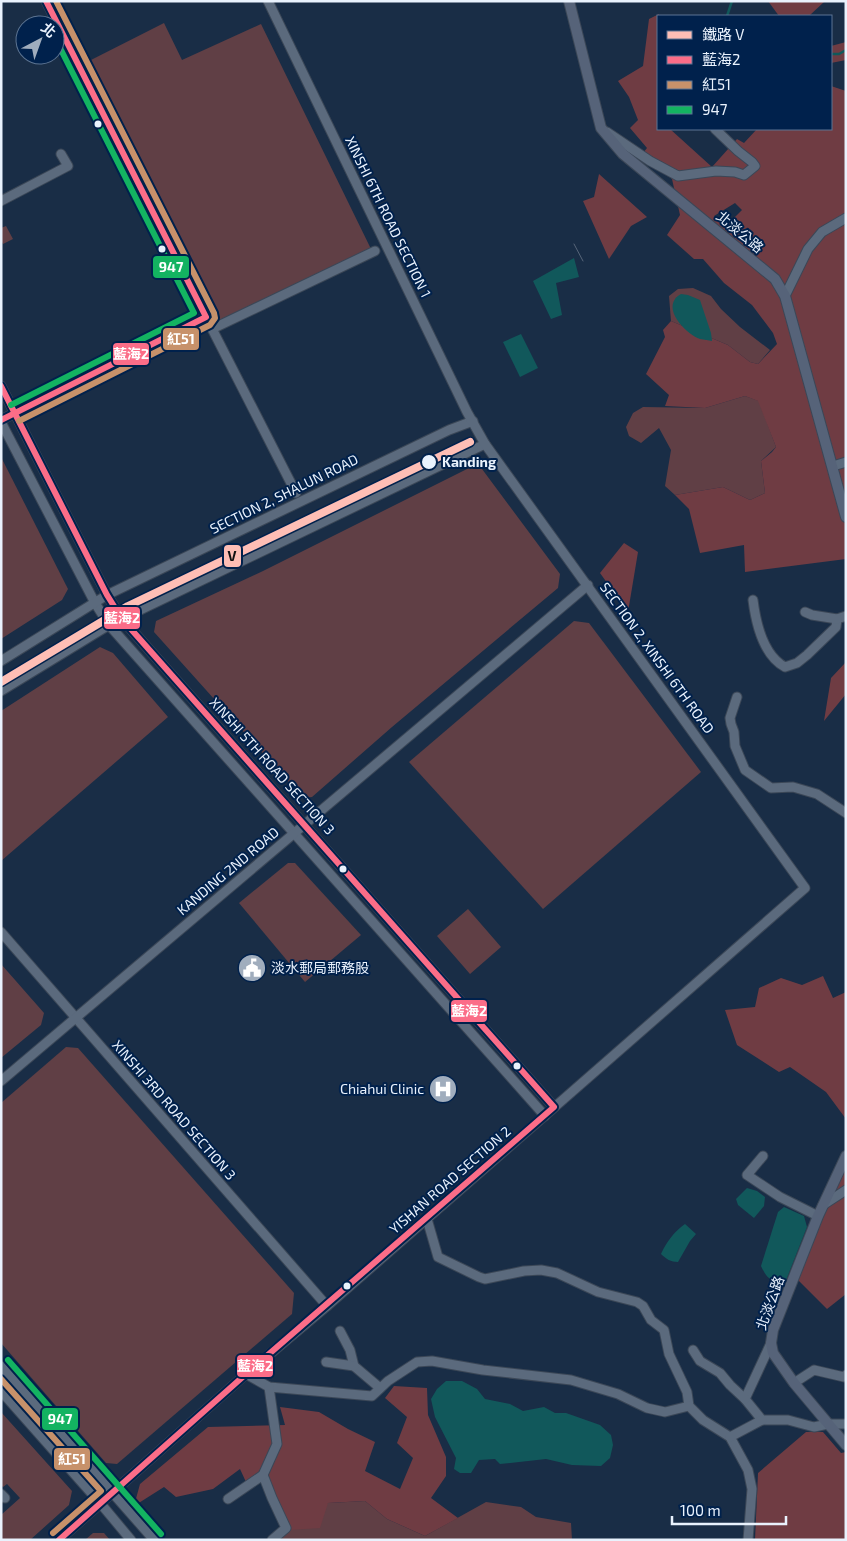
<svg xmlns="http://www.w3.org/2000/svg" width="847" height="1541" viewBox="0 0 847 1541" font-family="'Exo 2','Noto Sans TC',sans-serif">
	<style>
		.green { fill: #603f45 }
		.forest { fill: #6f3c43; fill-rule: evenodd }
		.water { fill: #11585b }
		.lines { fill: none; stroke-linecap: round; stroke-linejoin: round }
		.stream { stroke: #11585b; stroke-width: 2.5 }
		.minor-casing { stroke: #3b4757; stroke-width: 11 }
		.major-casing { stroke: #3b4757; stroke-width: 12 }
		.minor { stroke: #5b6a7d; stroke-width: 9 }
		.major { stroke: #566379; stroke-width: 10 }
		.tram { stroke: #576579; stroke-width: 1 }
		.bus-1-casing { stroke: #00214c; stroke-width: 10 }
		.bus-2-casing { stroke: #00214c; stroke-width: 10 }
		.bus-3-casing { stroke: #00214c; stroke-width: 10 }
		.bus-1 { stroke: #fb6d88; stroke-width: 6 }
		.bus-2 { stroke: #c7916a; stroke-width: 6 }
		.bus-3 { stroke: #13b361; stroke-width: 6 }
		.rail-1-casing { stroke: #00214c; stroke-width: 11 }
		.rail-1 { stroke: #febeb5; stroke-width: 8 }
		.bus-dot { fill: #e9f2fd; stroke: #00214c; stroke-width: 2 }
		.labels { text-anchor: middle; stroke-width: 4; stroke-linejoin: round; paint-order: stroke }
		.street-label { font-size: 14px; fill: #e9f2fd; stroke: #00214c }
		.stop-label { font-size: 14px; font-weight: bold; fill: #e9f2fd; stroke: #00214c; text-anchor: start }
		.poi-label { font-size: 14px; fill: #e9f2fd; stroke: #00214c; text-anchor: start }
		.line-badge { stroke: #00214c; stroke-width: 2 }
		.badge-label { font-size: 14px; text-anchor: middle; font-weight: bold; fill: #fff }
		.pale-badge-label { font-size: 14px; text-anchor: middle; font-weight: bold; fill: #111 }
	</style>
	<rect width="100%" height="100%" fill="#192d46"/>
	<g class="green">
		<path d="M164,23L182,60L261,24L371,249L217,324L87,62Z"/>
		<path d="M6,226L13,239L3,244L1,240V228Z"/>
		<path d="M693,288L711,296L721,309L740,327L770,350L758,364L750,362L728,345L671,321L669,296L678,289Z"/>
		<path d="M745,396L759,401L776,447L761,461L765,493L750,500L723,487L675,495L665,486L671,450L659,428L641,443L629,436L626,427L633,413L643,407L705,408Z"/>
		<path d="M1,457L68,589L62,600L1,639Z"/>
		<path d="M469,468L482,469L560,574L558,588L392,727L312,797L303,798L154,632L156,621L263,571Z"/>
		<path d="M574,621L589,623L701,772L543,909L409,762Z"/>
		<path d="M100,647L113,653L168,717L1,861V711Z"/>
		<path d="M288,863H295L361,935L305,982L239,903Z"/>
		<path d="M468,909L501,947L470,974L437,936Z"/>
		<path d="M1,964L44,1013L41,1025L1,1058Z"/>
		<path d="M66,1047L78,1048L294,1293L292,1314L117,1464L106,1463L1,1343V1103Z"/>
		<path d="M1,1412L72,1491L69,1505L30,1540H1V1515L20,1498L7,1484L3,1487L1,1485Z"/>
		<path d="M365,1501L387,1519L425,1536L486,1502L521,1507L536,1517L571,1523L572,1540H275L328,1503Z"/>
		<path d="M93,1533H104L110,1540H85Z"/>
	</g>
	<g class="forest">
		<path d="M768,1H825L809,16H779Z"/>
		<path d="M659,14L658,129H670L712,167L737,139L744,143L757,129H831V86L846,91V559L745,572L744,545L700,553L689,509L675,495L723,487L750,500L765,493L761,461L772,452L776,447L758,401L745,396L705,408L665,406L669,395L646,374L665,337L663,330L671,321L728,345L750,362L758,364L777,344L773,333L752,305L724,283L703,259H694L667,235L680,215L672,179L643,153L647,148L630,128L638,120L629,97L618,81L643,66L649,19ZM735,203L742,210L725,227L714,216Z"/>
		<path d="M846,42V60L831,63V46Z"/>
		<path d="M599,174L647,217L631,226L609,259L583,201L594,197Z"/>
		<path d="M624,543L638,552L628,612L600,573Z"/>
		<path d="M846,662V694L824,721L831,678Z"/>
		<path d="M823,976L833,998L846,992V1119L826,1092L790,1067L779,1072L737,1045L725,1010L755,1007L759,988L781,978L802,985Z"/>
		<path d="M846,1149V1294L827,1309L792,1274L818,1210Z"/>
		<path d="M394,1386L427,1388L428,1415L446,1457V1476L431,1498L458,1518L425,1536L387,1519L365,1501L328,1503L320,1528L289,1530L266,1479L246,1482L240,1469L213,1489L176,1497L164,1487L134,1506L140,1484L208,1427L285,1425L280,1407L319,1412L348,1429L375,1442L365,1471L400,1489L413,1458L397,1443L407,1417L385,1398Z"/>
		<path d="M806,1432H823L841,1453L846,1452V1540H755L758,1473Z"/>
	</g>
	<g class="water">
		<path d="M574,258L579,277L556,283L562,315L551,319L533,281Z"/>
		<path d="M681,294L688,295L700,300L711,333L712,341C709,340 704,340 700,339C688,335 665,313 675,299C676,297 679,295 681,294Z"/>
		<path d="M521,334L538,368L520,377L503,342Z"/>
		<path d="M747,1188L757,1191L765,1197L764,1206L754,1218L738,1205L736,1199Z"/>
		<path d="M784,1207L804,1216L807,1227L785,1283C771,1282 767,1279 761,1266L778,1212Z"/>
		<path d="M685,1224L696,1234L690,1241L678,1262C671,1262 666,1259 661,1254C667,1241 674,1232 685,1224Z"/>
		<path d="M446,1381H462L477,1389L485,1399L510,1404L523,1411L544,1407L555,1413H566L600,1425L611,1435L613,1445L610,1458L601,1466L572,1465L546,1459L500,1464L495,1459L479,1460L471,1473H460L454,1469L456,1458L435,1417L431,1399L437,1389Z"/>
	</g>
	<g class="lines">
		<g class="stream">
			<path d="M727,16L732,1"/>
			<path d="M831,54H839L846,50"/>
		</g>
		<defs>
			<g id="minor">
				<path d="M607,132L650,161L678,176L716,171L735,172L744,175L755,166L752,162L738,151L715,129"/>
				<path d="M1,201L68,166L61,154"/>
				<path d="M785,296L808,249L822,232L846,218"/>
				<path d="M206,317L296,493"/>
				<path d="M212,329L375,251"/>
				<path d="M1,386L107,595L122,619L554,1107"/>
				<path d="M1,420L206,317L46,1"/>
				<path d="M1,422L95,603L109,625L545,1116"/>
				<path d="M833,466L846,462"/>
				<path d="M753,600C756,624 763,655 785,667L797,663L807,655L836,627L837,619L846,616"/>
				<path d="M805,612L812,615L837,619"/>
				<path d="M1,661L107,595L449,430L473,421"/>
				<path d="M1,691L109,625L485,444"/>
				<path d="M737,697L730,718L731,724L734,732L735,746L745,770L771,788L793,787L817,794L846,813"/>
				<path d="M1,932L327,1306"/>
				<path d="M1,1081L588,585"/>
				<path d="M763,1156L747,1175L780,1197L818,1216"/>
				<path d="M823,1205L846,1190"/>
				<path d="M427,1219L438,1257L479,1277L485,1279L524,1271L541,1270L557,1273L598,1292L637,1302L643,1306L651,1320L664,1330L669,1354L687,1392L689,1406L703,1420L730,1437L748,1470L752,1489L748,1540"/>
				<path d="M340,1331L350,1350L354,1366L380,1388"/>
				<path d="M771,1343L745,1399L762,1420H788L814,1427L828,1424H846"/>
				<path d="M693,1350L700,1361L720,1373L730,1385L745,1399"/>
				<path d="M326,1362L354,1366"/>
				<path d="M1,1366L154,1540"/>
				<path d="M246,1374L269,1387L372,1396L388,1381L417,1362L432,1361L483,1370L571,1380L618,1394L647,1408L665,1412L689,1406"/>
				<path d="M794,1383L814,1370L844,1377L846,1375"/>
				<path d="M1,1391L101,1504L131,1540"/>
				<path d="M730,1437L762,1420"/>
				<path d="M263,1475L272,1498L286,1528L272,1540"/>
				<path d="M1,1494L5,1498"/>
				<path d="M228,1499L263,1475L277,1444L269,1387"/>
				<path d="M59,1540L246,1374L327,1306L805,888L485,444L467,412L268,1"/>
			</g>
			<g id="major">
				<path d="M569,1L601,128L623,154L775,279L785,296L846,517"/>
				<path d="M846,1156L818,1216L773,1330L771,1343L773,1353L794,1383L846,1445"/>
			</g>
		</defs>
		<use href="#minor" class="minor-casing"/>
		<use href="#major" class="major-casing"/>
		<use href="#minor" class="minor"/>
		<use href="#major" class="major"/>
		<path class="tram" d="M574,244L583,261"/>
		<defs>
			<g id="bus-1">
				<path d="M1,386L107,595L122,619L554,1107L246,1374L59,1540"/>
				<path d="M1,420L206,317L46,1"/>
			</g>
			<g id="bus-2">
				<path d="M19,421L210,325L215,318L214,313L56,1"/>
				<path d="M1,1379L101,1491L53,1533"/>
			</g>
			<g id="bus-3">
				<path d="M11,405L194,313L55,38"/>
				<path d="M8,1360L161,1534"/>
			</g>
		</defs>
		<use href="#bus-1" class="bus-1-casing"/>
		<use href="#bus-2" class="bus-2-casing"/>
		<use href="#bus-3" class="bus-3-casing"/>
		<use href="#bus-1" class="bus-1"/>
		<use href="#bus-2" class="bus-2"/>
		<use href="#bus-3" class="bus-3"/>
		<defs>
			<path id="rail-1" d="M1,682L128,606L470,442"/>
		</defs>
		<use href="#rail-1" class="rail-1-casing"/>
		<use href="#rail-1" class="rail-1"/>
	</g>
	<defs>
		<symbol id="civic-disc" viewBox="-11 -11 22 22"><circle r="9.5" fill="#a0adbd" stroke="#00214c"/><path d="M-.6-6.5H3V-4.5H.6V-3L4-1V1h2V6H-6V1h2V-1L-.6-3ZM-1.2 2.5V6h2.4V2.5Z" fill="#fff"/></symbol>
		<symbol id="hospital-disc" viewBox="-11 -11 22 22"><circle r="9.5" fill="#a0adbd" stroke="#00214c"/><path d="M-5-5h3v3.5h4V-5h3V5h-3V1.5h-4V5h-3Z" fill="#fff"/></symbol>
	</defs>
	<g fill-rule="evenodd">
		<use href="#civic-disc" x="236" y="952" width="32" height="32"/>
		<use href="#hospital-disc" x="427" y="1073" width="32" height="32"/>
	</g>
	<g class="bus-dot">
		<circle cx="98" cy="124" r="4.5"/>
		<circle cx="162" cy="249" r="4.5"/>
		<circle cx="429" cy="462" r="8"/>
		<circle cx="343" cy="869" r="4.5"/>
		<circle cx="517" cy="1066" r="4.5"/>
		<circle cx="347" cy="1286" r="4.5"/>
	</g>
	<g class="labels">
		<g class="street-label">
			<text transform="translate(388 217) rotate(64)" y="5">XINSHI 6TH ROAD SECTION 1</text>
			<text transform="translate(740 232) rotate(40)" y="5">北淡公路</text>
			<text transform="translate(284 494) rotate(-26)" y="5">SECTION 2, SHALUN ROAD</text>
			<text transform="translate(657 658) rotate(54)" y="5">SECTION 2, XINSHI 6TH ROAD</text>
			<text transform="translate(272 766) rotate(48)" y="5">XINSHI 5TH ROAD SECTION 3</text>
			<text transform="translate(228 871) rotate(-40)" y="5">KANDING 2ND ROAD</text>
			<text transform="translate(174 1110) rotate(49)" y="5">XINSHI 3RD ROAD SECTION 3</text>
			<text transform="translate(450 1180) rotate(-41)" y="5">YISHAN ROAD SECTION 2</text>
			<text transform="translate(770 1303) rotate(-70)" y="5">北淡公路</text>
		</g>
		<g class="stop-label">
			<text x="442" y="467">Kanding</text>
		</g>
		<g class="poi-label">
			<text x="271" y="973">淡水郵局郵務股</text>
			<text x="424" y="1094" text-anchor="end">Chiahui Clinic</text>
		</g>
	</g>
	<g class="line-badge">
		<rect x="152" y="255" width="38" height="24" rx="5" fill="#13b361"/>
		<rect x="162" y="327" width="38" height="24" rx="5" fill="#c7916a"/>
		<rect x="112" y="342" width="38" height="24" rx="5" fill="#fb6d88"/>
		<rect x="223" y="544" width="19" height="24" rx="5" fill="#febeb5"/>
		<rect x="103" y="606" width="38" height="24" rx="5" fill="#fb6d88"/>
		<rect x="450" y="999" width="38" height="24" rx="5" fill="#fb6d88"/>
		<rect x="236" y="1354" width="38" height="24" rx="5" fill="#fb6d88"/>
		<rect x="41" y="1407" width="38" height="24" rx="5" fill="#13b361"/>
		<rect x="53" y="1447" width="38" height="24" rx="5" fill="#c7916a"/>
	</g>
	<g class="badge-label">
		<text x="171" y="272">947</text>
		<text x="181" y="344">紅51</text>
		<text x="131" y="359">藍海2</text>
		<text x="122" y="623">藍海2</text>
		<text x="469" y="1016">藍海2</text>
		<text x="255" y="1371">藍海2</text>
		<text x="60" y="1424">947</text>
		<text x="72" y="1464">紅51</text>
	</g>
	<g class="pale-badge-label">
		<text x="232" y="561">V</text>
	</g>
	<rect width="847" height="1541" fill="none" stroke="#e9f2fd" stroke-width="5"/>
	<rect x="657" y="15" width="175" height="115" fill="#00214c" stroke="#5d7593"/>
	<rect x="667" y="31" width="25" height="8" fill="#febeb5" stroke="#5d7593"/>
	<text x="702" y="40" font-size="15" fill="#e9f2fd">鐵路 V</text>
	<rect x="667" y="56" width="25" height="8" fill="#fb6d88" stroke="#5d7593"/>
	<text x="702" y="65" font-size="15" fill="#e9f2fd">藍海2</text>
	<rect x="667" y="81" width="25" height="8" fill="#c7916a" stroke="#5d7593"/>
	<text x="702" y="90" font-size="15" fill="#e9f2fd">紅51</text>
	<rect x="667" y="106" width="25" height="8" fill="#13b361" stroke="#5d7593"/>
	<text x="702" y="115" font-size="15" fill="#e9f2fd">947</text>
	<g transform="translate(40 40) rotate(41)"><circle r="24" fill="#00214c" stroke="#5d7593"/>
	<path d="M0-4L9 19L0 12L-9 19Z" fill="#a0adbd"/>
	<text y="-8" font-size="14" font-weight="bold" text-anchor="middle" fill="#e9f2fd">北</text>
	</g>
	<path d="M672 1516v8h114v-8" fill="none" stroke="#e9f2fd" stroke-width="2.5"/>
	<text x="680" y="1516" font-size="15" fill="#e9f2fd" stroke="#00214c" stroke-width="4" paint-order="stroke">100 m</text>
</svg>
